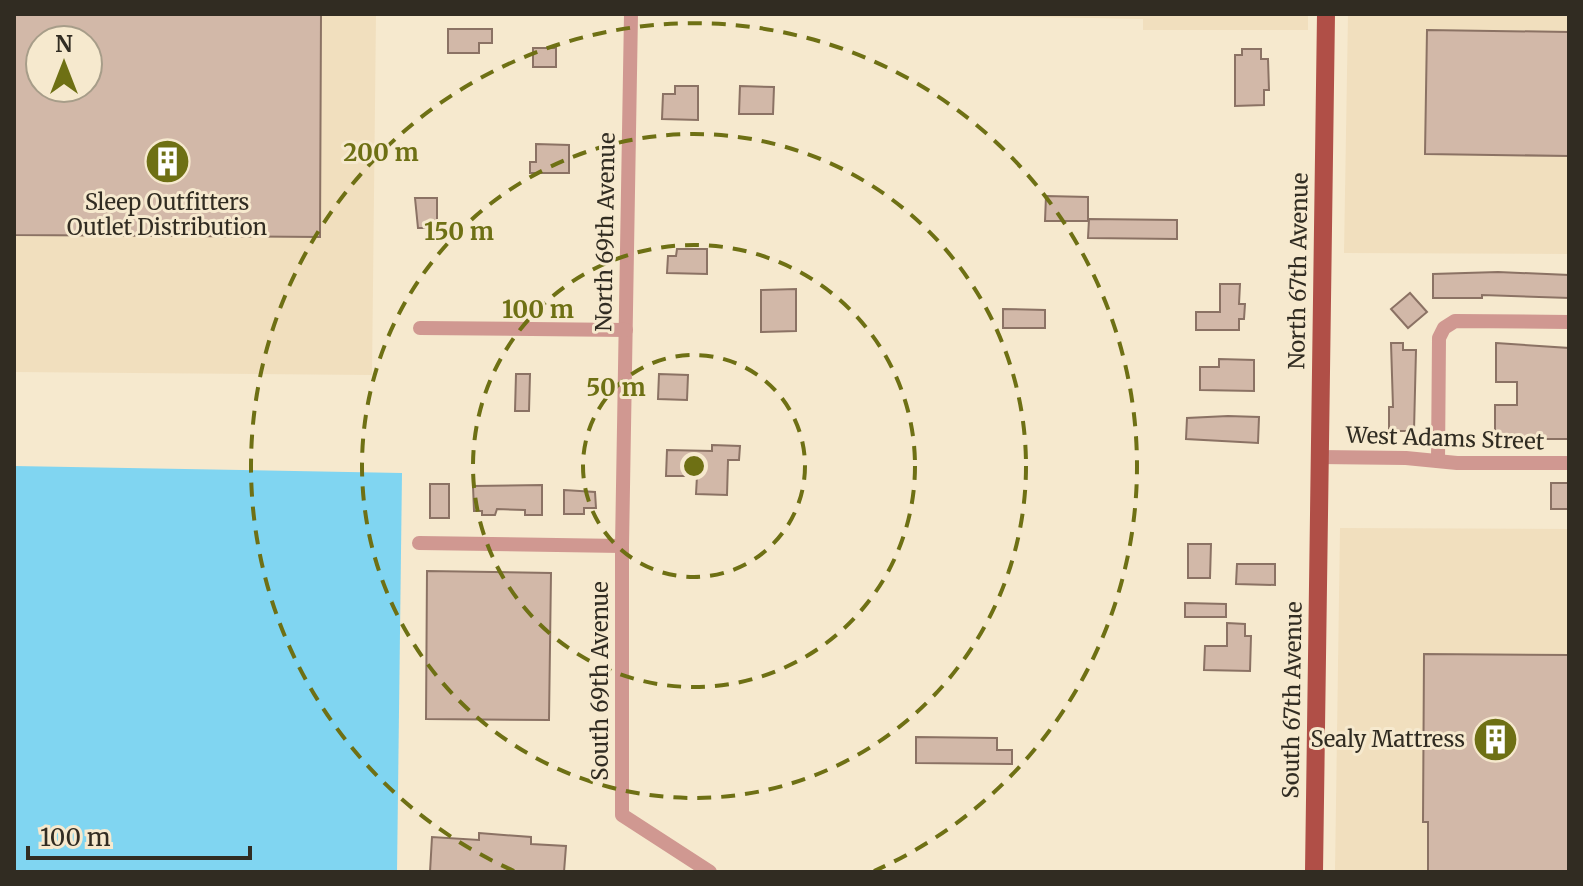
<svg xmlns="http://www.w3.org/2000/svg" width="1583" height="886" viewBox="0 0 1583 886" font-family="Merriweather,serif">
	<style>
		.built { fill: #f1dfbe; fill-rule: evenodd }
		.water { fill: #80d5f1 }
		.building { fill: #d2b8a8; stroke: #8b7264; stroke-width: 2; fill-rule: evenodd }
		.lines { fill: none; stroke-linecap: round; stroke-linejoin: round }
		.minor { stroke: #d09891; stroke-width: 14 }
		.major { stroke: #b04f47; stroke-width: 18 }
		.ring { fill: none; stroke: #6e7014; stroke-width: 4; stroke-dasharray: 14 10 }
		.labels { text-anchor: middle; stroke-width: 6; stroke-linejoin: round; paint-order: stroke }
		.poi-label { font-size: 22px; fill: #312c22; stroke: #f6e9ce }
		.street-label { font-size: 22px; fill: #312c22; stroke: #f6e9ce }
		.centre { fill: #6e7014; stroke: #f6e9ce; stroke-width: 4 }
		.ring-label { font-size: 24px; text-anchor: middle; font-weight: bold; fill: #6e7014; stroke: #f6e9ce; stroke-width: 6; stroke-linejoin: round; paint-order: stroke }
	</style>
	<rect width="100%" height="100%" fill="#f6e9ce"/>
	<g class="built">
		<path d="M14,14H376L372,375L14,372ZM40,40H88V88H40Z"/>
		<path d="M898,14H1308V30H1143V19Z"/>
		<path d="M1348,14H1569V254L1344,253Z"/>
		<path d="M1340,528L1569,529V872H1335Z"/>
	</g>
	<path class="water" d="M14,466L402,473L397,872H14Z"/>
	<g class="building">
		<path d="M14,14H321L320,237L14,235ZM40,40H88V88H40Z"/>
		<path d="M448,29H492V43H479V53H448Z"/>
		<path d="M1427,30L1569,32V156L1425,154Z"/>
		<rect x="533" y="48" width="23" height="19"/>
		<path d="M1242,49H1261V59H1268L1269,90H1264V105L1235,106V55H1242Z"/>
		<path d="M675,86H698V120L662,119L663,94H675Z"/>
		<path d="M740,86L774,87L773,114H739Z"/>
		<path d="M536,144L569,145V173H530V162H536Z"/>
		<path d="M1046,196L1088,197V221H1045Z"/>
		<path d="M415,198H437V228H418Z"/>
		<path d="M1089,219L1177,220V239L1088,238Z"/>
		<path d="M677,249H707V274L667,273L668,256H676Z"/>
		<path d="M1498,272L1569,275V298L1482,295V298H1433V274Z"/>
		<path d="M1220,284H1240L1239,304H1245L1244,319H1239V330H1196V312H1220Z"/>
		<path d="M796,289V331L761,332V290Z"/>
		<path d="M1410,293L1427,312L1408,328L1391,309Z"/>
		<path d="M1003,309L1045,310V328H1003Z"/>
		<path d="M1391,343H1403V350H1416L1414,431H1389V407H1393Z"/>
		<path d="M1496,343L1569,348V439H1495V405H1517V382H1496Z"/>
		<path d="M1219,359L1254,360V391L1200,390V367H1219Z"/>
		<path d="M516,374H530L529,411H515Z"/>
		<path d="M659,374L688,375L687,400L658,399Z"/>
		<path d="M1228,416L1259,417L1258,443L1186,439L1187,418Z"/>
		<path d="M712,445L740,446L739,460H728L727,495L696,494L697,476H666L667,450L712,451Z"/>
		<rect x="1551" y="483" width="18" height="26"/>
		<rect x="430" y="484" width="19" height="34"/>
		<path d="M542,485V515H525V510L497,509L495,515H482V511H474L473,486Z"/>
		<path d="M564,490L595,492L596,508H584V514H564Z"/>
		<path d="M1188,544H1211L1210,578H1188Z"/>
		<path d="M1237,564H1275V585L1236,584Z"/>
		<path d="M427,571L551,573L549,720L426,719Z"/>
		<path d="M1185,603L1226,604V617H1185Z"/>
		<path d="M1227,623L1245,624V636H1251L1250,671L1204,670L1205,646H1227Z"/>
		<path d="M1424,654L1569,655V872H1428V822H1423Z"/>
		<path d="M916,737L997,738V750H1012V764L916,763Z"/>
		<path d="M479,833L531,837V844L566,846L564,872H430L432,837L479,840Z"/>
	</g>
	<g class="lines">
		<g class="minor">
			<path d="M631,14L622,546V815L710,872"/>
			<path d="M420,328L626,330"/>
			<path d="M1319,457L1406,458L1457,463H1569"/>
			<path d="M1438,461L1439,338L1444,328L1455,321L1569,322"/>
			<path d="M419,543L622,546"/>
		</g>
		<path class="major" d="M1314,872L1326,14"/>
	</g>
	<g class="ring">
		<circle cx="694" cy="466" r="111"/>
		<circle cx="694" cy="466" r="221"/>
		<circle cx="694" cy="466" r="332"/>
		<path d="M514 871A443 443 0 1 1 874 871"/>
	</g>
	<defs>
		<symbol id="building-disc" viewBox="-11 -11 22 22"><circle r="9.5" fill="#6e7014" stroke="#f6e9ce"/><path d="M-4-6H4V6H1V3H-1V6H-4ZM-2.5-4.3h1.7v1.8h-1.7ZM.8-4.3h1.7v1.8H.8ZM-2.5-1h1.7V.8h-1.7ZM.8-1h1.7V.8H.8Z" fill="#fff"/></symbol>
	</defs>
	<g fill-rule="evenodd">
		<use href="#building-disc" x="142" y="136" width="51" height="51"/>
		<use href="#building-disc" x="1470" y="714" width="51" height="51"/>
	</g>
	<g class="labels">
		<g class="poi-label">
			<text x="167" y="210">Sleep Outfitters<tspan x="167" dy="25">Outlet Distribution</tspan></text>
			<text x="1465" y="747" text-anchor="end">Sealy Mattress</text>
		</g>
		<g class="street-label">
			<text transform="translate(605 232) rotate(-89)" y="8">North 69th Avenue</text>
			<text transform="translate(1298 271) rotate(-89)" y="8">North 67th Avenue</text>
			<text transform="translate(1445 438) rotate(2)" y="8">West Adams Street</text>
			<text transform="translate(600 681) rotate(-90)" y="8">South 69th Avenue</text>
			<text transform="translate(1292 700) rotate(-89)" y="8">South 67th Avenue</text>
		</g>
	</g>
	<circle cx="694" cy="466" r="12" class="centre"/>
	<g class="ring-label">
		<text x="381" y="161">200 m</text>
		<text x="459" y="240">150 m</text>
		<text x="538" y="318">100 m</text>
		<text x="616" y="396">50 m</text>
	</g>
	<rect width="1583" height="886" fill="none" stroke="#312c22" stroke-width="32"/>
	<g transform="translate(64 64)"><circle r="38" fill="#f6e9ce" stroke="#a79d89" stroke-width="2"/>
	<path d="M0-6L14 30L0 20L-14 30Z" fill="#6e7014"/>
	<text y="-12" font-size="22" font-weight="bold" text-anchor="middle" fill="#312c22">N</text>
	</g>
	<path d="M28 846v12h222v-12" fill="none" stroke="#312c22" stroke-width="4"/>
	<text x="40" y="846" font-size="24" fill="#312c22" stroke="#f6e9ce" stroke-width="6" paint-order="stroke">100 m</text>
</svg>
